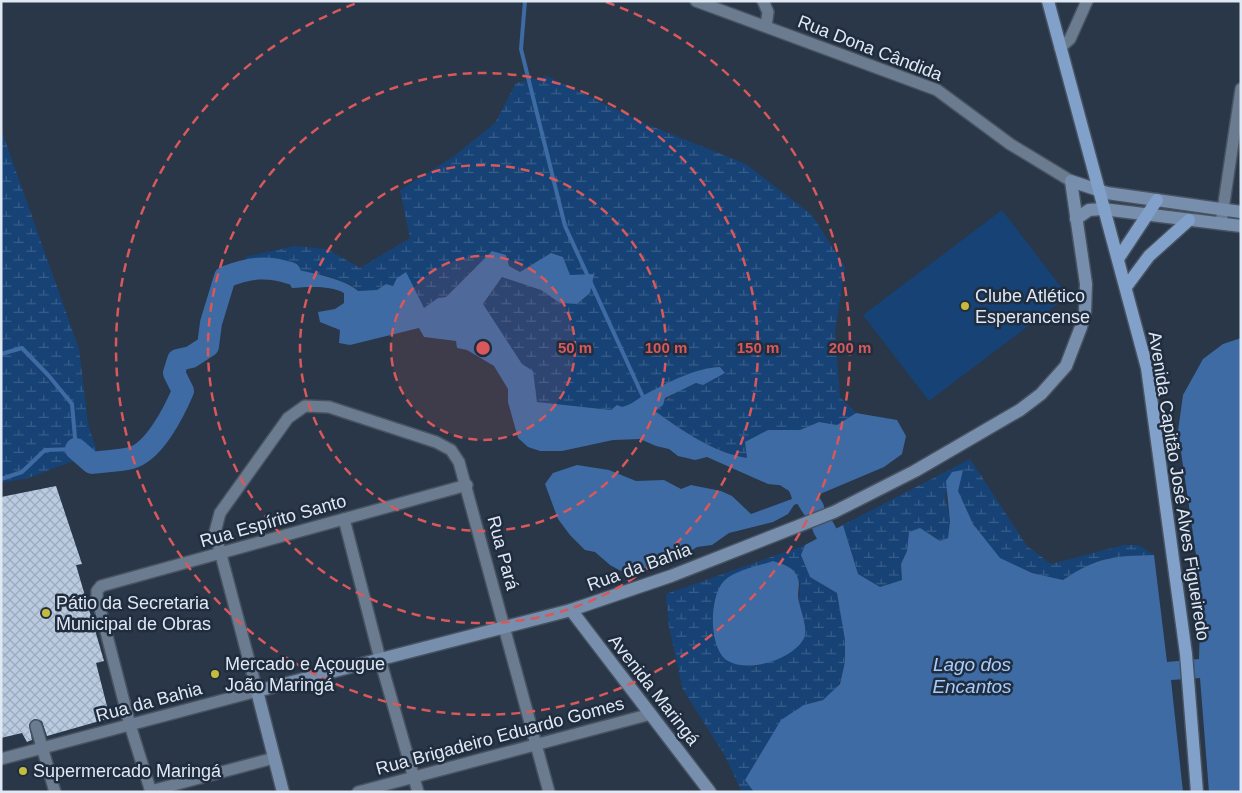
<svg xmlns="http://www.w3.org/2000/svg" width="1242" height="793" viewBox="0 0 1242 793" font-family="Arial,sans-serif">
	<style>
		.wetland { fill: url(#wetland-marsh); fill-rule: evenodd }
		.pitch { fill: #174275 }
		.water { fill: #3e6ba4 }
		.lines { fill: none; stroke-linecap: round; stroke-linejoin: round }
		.stream { stroke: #3e6ba4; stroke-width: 4 }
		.river { stroke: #3e6ba4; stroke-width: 22 }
		.building { fill: url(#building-cross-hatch) }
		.street-casing { stroke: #485361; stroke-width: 14 }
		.secondary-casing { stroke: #485361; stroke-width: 15 }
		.primary-casing { stroke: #485361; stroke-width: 15 }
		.street { stroke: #6c7c90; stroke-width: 11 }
		.secondary { stroke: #778fad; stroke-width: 12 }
		.primary { stroke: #82a1ca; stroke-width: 12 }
		.ring { fill: none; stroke: #d8585b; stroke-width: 2.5; stroke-dasharray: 9 6 }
		.poi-dot { fill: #c5bc3d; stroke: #202d3e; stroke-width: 2 }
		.labels { text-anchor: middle; stroke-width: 5; stroke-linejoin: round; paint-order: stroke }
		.street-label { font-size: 18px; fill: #e0e8f4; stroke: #202d3e }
		.poi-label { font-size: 18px; fill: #e0e8f4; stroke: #202d3e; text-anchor: start }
		.water-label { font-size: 19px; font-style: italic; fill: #a7cdfe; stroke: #202d3e }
		.centre { fill: #d8585b; stroke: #202d3e; stroke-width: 2.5 }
		.ring-label { font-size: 15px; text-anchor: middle; font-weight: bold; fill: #d8585b; stroke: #202d3e; stroke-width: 5; stroke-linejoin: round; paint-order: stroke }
	</style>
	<defs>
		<pattern id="wetland-marsh" width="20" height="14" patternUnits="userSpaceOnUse" patternTransform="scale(1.25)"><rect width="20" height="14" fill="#174275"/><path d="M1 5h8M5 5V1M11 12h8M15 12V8" fill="none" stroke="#385d89"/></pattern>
		<pattern id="building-cross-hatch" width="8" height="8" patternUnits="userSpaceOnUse" patternTransform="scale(1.25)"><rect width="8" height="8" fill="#bacbe1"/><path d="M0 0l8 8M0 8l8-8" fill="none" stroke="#9caabb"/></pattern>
	</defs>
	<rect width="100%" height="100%" fill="#293749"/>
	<g class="wetland">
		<path d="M547,76L646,124L746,164L812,215L845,267L835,332L840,397L856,413L837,425L819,422L801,430H768L747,458C712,452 683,431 655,411C674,387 698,385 724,373L720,367L695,372L649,393L634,404L611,410L537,402L532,371L522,364L483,305L502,277L541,290L560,303L577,304L590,293L570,275L563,257L551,253L520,272L509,266L474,268L446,297L438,298L424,308L409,280L397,278L393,286L386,284L377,290L358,291L352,285L328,276L257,264L244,257L295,246L327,249L360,268L410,238L400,190L453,157L495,123L516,83Z"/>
		<path d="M1,129L79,349L88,424L97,452L28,478L1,483Z"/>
		<path d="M970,459L1027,546L1051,564L1124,545H1139L1154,555C1114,556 1097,557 1063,580L1032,573L1000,559L973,524L957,491L963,470L945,495L950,522L948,538L940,541L934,536L909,532L907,551L901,564L902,580L880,587L858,574L843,525Z"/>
		<path d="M805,545L801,555L810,577L837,592C842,625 859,678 824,699C818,703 811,702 805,705C792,712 754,765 746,780L754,792H742L724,754L683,690L669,627L666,594ZM773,561L800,582L799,605L806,633L784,656L755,667L713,607C722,571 742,572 773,561Z"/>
	</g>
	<path class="pitch" d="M1002,210L1068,296L929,401L863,315Z"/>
	<g class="water">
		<path d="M492,251L506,255L509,266L520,272L551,253L563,257L570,275L594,274L590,293L577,304L560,303L541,290L502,277L483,304L522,364L533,371L537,402L611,410L617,405L622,407C633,404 637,399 646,394C669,382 695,368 720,367L725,373L703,385L696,383L665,398L663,405L655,411C683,431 712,452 747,458L745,442L768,430H800L819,422L837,425L856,413L897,420L906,436L902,454L884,467L794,505L788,514L773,522L729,533L712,545L697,547L683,556L636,572L621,571L610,565L595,552L585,550L570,535L558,519L545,484L553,473L577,465L609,470L636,481L664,480L681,489L691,485L721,491L732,496L751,514L792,499L788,486L768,484L707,457L695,460L678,456L669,449L656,446L640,439L613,440L562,451H540L528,447L518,438L508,402V389L494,366L467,350L457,348L456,341L424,337L419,328L350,345L339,343L340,330L320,322L318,312L335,309L344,303V293C329,285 309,287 292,288L286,278L263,275L257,264C283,267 341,275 358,291L377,290L386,284L393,286L397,278L406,272L424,308L438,298L446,297Z"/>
		<path d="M1241,338V792H1209L1200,678L1171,680L1183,792H754L745,780L781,720L804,705L823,700L840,684L845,662V640L837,593L810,577L801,555L805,545L843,525L858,574L880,587L902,580L901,564L907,551L909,532L920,528L940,541L948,538L950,522L946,481L952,472L963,470L958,491L973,524L1000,558L1032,573L1063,580C1097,557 1114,556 1154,555L1167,662L1199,659L1201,589L1178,431L1183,395L1203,359L1223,344Z"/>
		<path d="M773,561C782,564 791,566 796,574C801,582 798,588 798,596C799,609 810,629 803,640C791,660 748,673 728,661C708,649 709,596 724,581C735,570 759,566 773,561Z"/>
	</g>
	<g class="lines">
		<g class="stream">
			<path d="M525,1L521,49L565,226L644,399"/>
			<path d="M1,354L22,348L49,376L72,404L76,449L45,450L22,472L1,479"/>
		</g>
		<g class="river">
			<path d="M76,449L92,463C105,461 119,461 131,458C154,452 174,412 183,391L174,373L178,360L191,357L208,346L211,323L225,277C249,268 266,265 290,273"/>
			<path d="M789,478L797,483L813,508"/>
			<path d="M823,527L841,559"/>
		</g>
	</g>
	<path class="building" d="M56,486L82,564L76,565L104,661L96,663L110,718L47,736L42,721L34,719L29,725L32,740L27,742L22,733L1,738V497Z"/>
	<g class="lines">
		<defs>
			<g id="street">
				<path d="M696,1L937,90L1010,144L1071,181"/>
				<path d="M763,1L768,12L766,26"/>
				<path d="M1060,48L1070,39L1087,1"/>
				<path d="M1221,223L1241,89"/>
				<path d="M344,519L380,659L418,792"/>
				<path d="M36,726L55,792"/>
				<path d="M1,759L257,691L215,532L220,513L288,418L305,406L329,407L436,442L451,450L459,462L549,792"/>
				<path d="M151,791L274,758"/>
				<path d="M151,792L130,725L97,597V591L101,586L467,485"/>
				<path d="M358,792L651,714"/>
			</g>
			<g id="secondary">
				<path d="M1076,219L1089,210L1103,209L1241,226"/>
				<path d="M571,610L710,792"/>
				<path d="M283,792L257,691L571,610L671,576L834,512L915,471L1020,410L1041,394L1066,366L1081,327L1085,311L1086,284L1071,181L1107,193L1241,212"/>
			</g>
			<g id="primary">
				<path d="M1048,1L1147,368L1186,654L1197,792"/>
				<path d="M1118,259L1157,200"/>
				<path d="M1126,287L1149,256L1189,220"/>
			</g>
		</defs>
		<use href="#street" class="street-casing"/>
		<use href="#secondary" class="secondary-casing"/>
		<use href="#primary" class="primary-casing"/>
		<use href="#street" class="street"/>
		<use href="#secondary" class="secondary"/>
		<use href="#primary" class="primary"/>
	</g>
	<circle cx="483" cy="348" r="92" fill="#d8585b" fill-opacity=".12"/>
	<g class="ring">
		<circle cx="483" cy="348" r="92"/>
		<circle cx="483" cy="348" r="183"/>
		<circle cx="483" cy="348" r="275"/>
		<path d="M606 2A367 367 0 1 1 360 2"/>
	</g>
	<g class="poi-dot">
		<circle cx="965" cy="306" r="5"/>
		<circle cx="46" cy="613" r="5"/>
		<circle cx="215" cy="674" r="5"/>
		<circle cx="23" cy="771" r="5"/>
	</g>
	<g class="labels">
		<g class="street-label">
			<text transform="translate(870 48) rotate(21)" y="6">Rua Dona Cândida</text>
			<text transform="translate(1179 486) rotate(81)" y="6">Avenida Capitão José Alves Figueiredo</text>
			<text transform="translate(273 521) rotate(-16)" y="6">Rua Espírito Santo</text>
			<text transform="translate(503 553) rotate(75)" y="6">Rua Pará</text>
			<text transform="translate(639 567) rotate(-20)" y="6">Rua da Bahia</text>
			<text transform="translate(654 690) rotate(52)" y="6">Avenida Maringá</text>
			<text transform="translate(149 702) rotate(-15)" y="6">Rua da Bahia</text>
			<text transform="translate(500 736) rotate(-15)" y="6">Rua Brigadeiro Eduardo Gomes</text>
		</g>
		<g class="poi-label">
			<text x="975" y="302">Clube Atlético<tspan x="975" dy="21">Esperancense</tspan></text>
			<text x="56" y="609">Pátio da Secretaria<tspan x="56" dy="21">Municipal de Obras</tspan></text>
			<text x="225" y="670">Mercado e Açougue<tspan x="225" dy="21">João Maringá</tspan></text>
			<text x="33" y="777">Supermercado Maringá</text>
		</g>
		<g class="water-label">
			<text x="972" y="671">Lago dos<tspan x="972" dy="22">Encantos</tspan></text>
		</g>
	</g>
	<circle cx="483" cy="348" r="8" class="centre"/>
	<g class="ring-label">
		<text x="575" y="353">50 m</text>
		<text x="666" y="353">100 m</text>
		<text x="758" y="353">150 m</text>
		<text x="850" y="353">200 m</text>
	</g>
	<rect width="1242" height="793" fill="none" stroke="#e0e8f4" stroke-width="5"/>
</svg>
